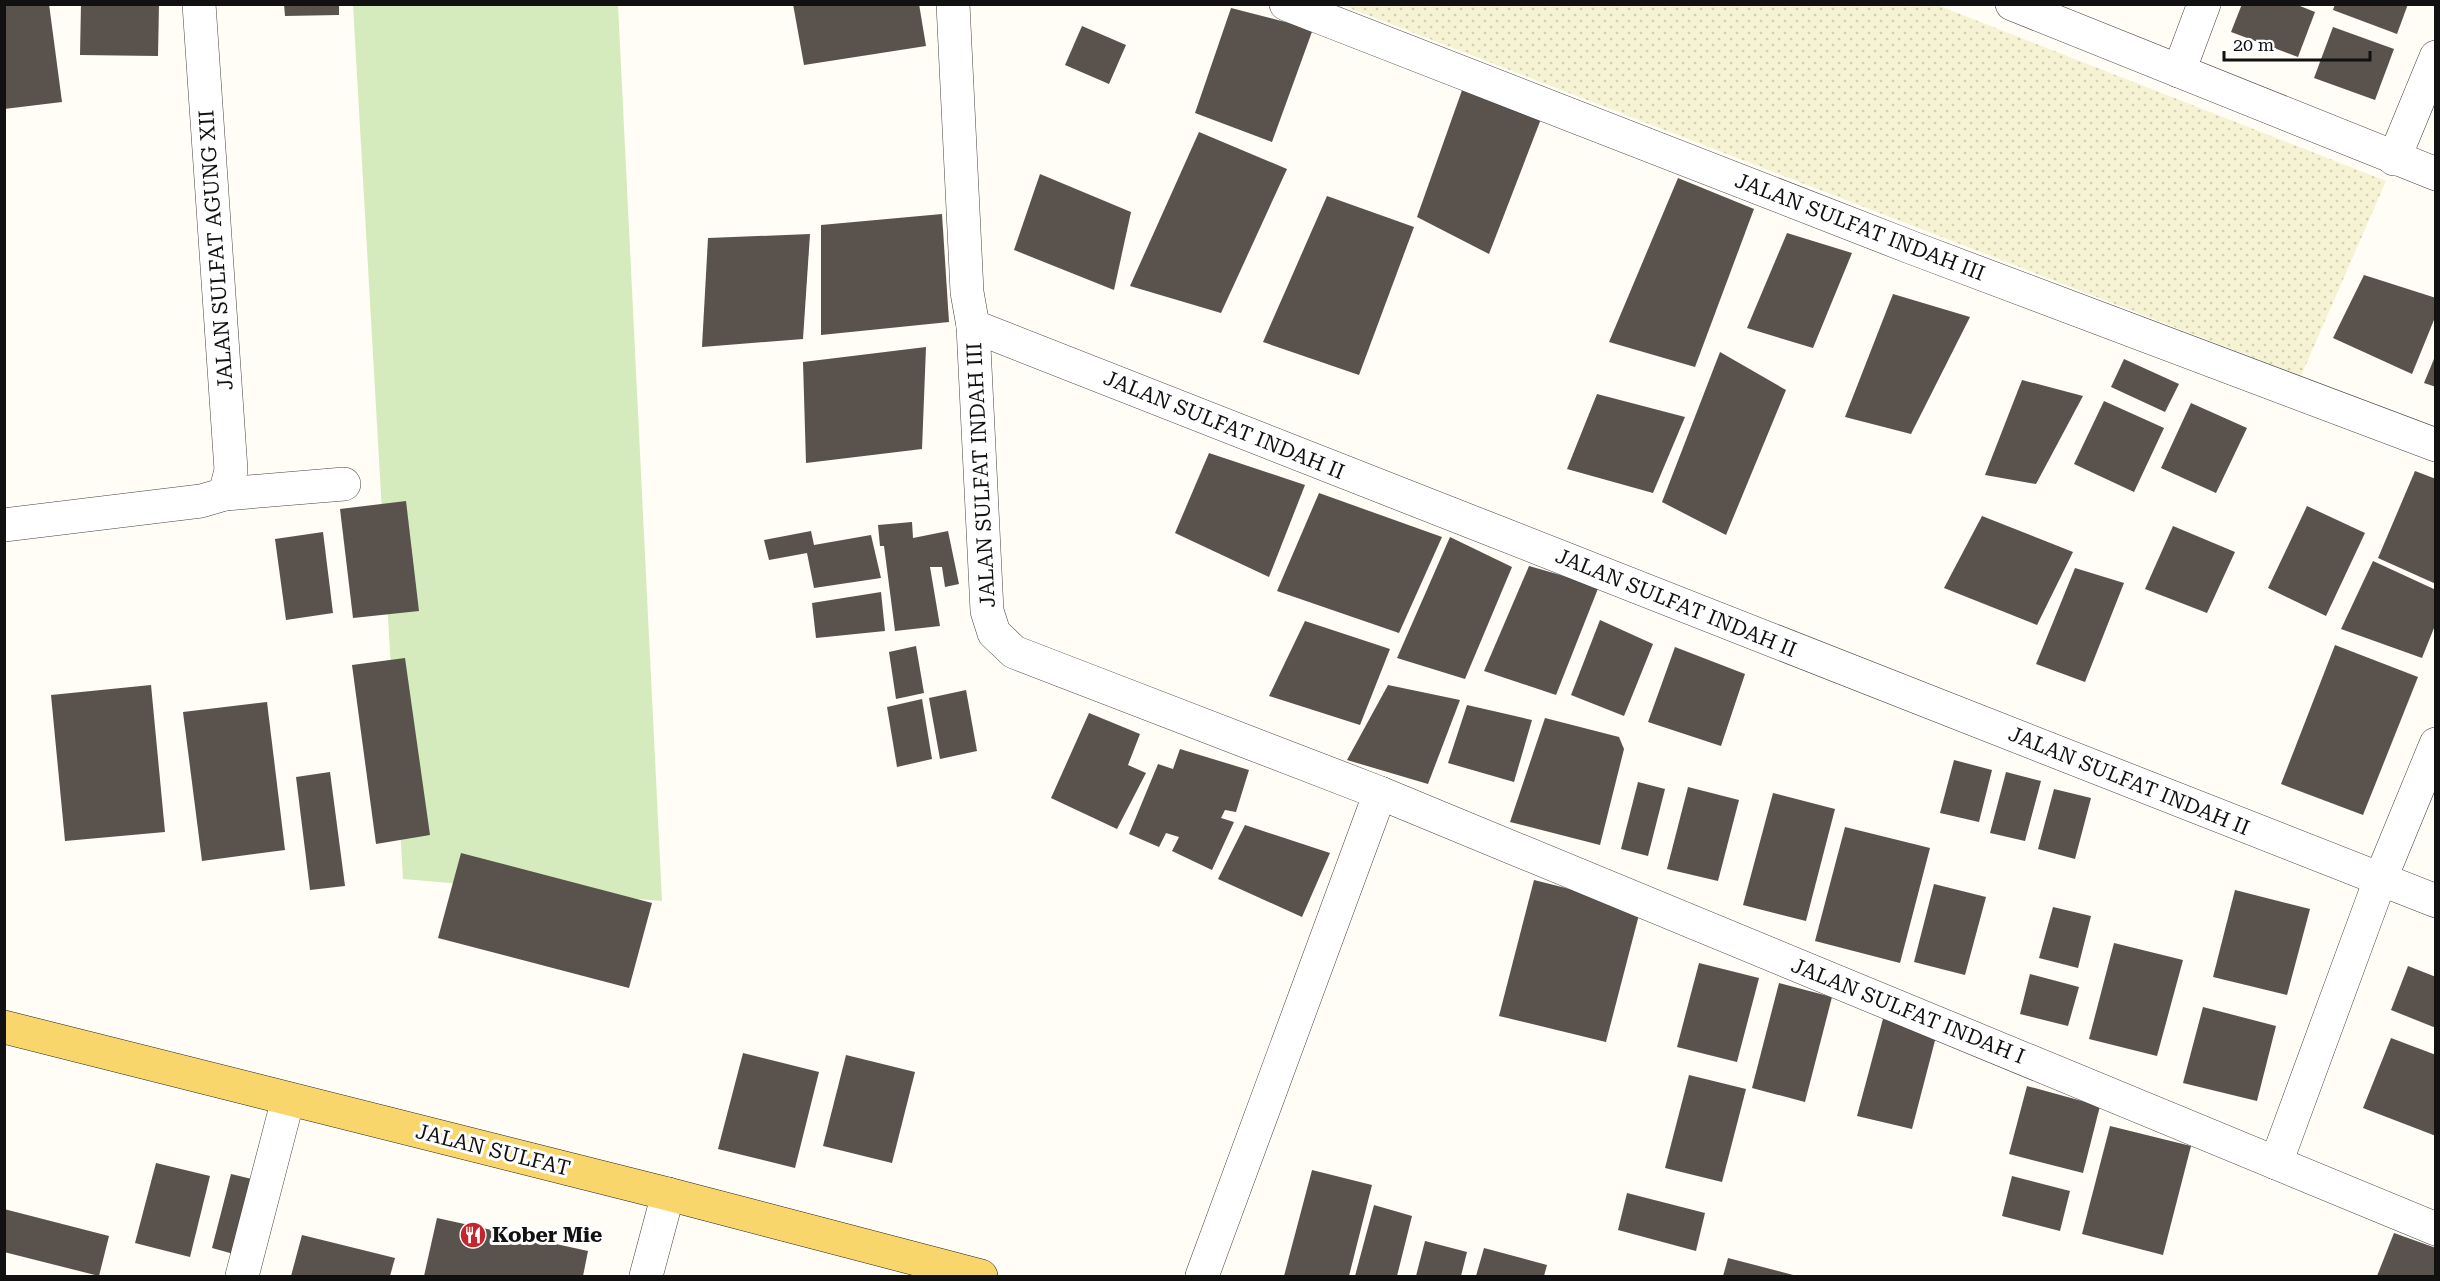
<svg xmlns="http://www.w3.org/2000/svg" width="2440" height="1281" viewBox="0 0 2440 1281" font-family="'Roboto Serif',serif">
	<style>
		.farmland { fill: url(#farmland-dots) }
		.grass { fill: #d5ebbd }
		.building { fill: #5a524d }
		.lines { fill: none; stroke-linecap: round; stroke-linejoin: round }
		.minor-casing { stroke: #444; stroke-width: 34 }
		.major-casing { stroke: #222; stroke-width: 34 }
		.minor { stroke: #fff; stroke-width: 33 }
		.major { stroke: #f9d66b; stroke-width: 33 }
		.labels { text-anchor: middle; stroke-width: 6; stroke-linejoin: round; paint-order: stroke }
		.street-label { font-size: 21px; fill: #111; stroke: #fff }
		.poi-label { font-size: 21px; font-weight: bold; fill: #111; stroke: #fff; text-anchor: start }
	</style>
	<defs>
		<pattern id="farmland-dots" width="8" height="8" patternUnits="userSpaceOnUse" patternTransform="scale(1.5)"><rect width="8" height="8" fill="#f6f3d4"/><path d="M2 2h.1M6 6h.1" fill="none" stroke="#d2cfb5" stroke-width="1.8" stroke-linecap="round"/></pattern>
	</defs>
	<rect width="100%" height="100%" fill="#fffdf5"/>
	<path class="farmland" d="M1342,5H1937L2386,181L2301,376Z"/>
	<path class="grass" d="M353,5H618L662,901L403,879Z"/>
	<g class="building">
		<path d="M4,4H49L62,102L4,109Z"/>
		<path d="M81,4H159L158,56L80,55Z"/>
		<path d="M284,4H339V15L285,16Z"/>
		<path d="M793,4H919L926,46L804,65Z"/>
		<path d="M2242,4H2295L2315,12L2298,57L2231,32Z"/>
		<path d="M2335,4H2408L2397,34L2333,10Z"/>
		<path d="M1231,8L1313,29L1272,142L1195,113Z"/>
		<path d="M1082,26L1126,45L1109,84L1065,65Z"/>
		<path d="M2333,27L2394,49L2375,100L2314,78Z"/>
		<path d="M1466,79L1546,106L1489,254L1417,217Z"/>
		<path d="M1199,132L1287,169L1221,313L1130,286Z"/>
		<path d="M1040,174L1131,212L1114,290L1014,250Z"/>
		<path d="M1678,178L1754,209L1695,367L1609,342Z"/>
		<path d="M1327,196L1414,227L1359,375L1263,342Z"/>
		<path d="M942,214L949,322L821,335V225Z"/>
		<path d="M1787,233L1852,253L1813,348L1747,328Z"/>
		<path d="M810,234L803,339L702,347L708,238Z"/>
		<path d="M2364,275L2436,298V315L2412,374L2333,338Z"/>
		<path d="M1893,294L1970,317L1911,434L1845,417Z"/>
		<path d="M926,347L922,449L806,463L803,362Z"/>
		<path d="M1720,352L1786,390L1726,535L1662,502Z"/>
		<path d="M2436,354V387L2424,383Z"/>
		<path d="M2124,359L2179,384L2165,412L2111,387Z"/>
		<path d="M2022,380L2083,396L2036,484L1985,475Z"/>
		<path d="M1597,394L1685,417L1653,493L1567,469Z"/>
		<path d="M2104,401L2164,428L2134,492L2074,464Z"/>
		<path d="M2191,403L2247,428L2216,493L2161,468Z"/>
		<path d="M1209,453L1305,485L1269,577L1175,533Z"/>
		<path d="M2415,471L2436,479V584L2378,558Z"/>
		<path d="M1319,493L1442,537L1399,633L1277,591Z"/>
		<path d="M406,501L419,611L353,618L340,509Z"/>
		<path d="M2307,506L2365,533L2326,616L2268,588Z"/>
		<path d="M1982,516L2073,552L2037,625L1944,588Z"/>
		<path d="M912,522L913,538L948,531L959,584L945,587L942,567H930L940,626L895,631L884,546H880L878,525Z"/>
		<path d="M2173,526L2235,552L2207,613L2145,589Z"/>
		<path d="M811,531L814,545L871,535L881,578L814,588L807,553L769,560L764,540Z"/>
		<path d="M323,532L333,613L286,620L275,539Z"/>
		<path d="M1450,537L1512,567L1465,679L1397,658Z"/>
		<path d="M2373,561L2436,590V623L2422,658L2341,629Z"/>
		<path d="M1529,566L1599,586L1556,695L1484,671Z"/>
		<path d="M2075,568L2124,583L2085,682L2036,664Z"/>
		<path d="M881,592L885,631L816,638L812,603Z"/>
		<path d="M1600,620L1653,644L1624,716L1571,695Z"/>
		<path d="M1305,621L1390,649L1360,725L1269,696Z"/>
		<path d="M2335,645L2418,677L2363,815L2281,784Z"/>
		<path d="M916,646L924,693L896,699L889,652Z"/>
		<path d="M1675,647L1745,674L1721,746L1648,722Z"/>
		<path d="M405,658L430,835L376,844L352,665Z"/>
		<path d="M151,685L165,832L65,841L51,695Z"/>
		<path d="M1388,685L1460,700L1428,784L1347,760Z"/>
		<path d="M966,690L977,751L940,759L929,698Z"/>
		<path d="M922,699L932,759L897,767L887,707Z"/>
		<path d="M267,702L285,850L202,861L183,712Z"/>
		<path d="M1467,705L1532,720L1514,782L1448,763Z"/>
		<path d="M1089,713L1140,734L1128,765L1146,773L1117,829L1051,798Z"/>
		<path d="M1545,718L1619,737L1624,749L1600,845L1510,822Z"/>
		<path d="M1180,749L1249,770L1236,812L1225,810L1221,818L1234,822L1212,870L1172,851L1179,837L1166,833L1159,847L1129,834L1158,764L1173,769Z"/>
		<path d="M1954,760L1992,770L1979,822L1940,813Z"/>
		<path d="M330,772L345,886L310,890L296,777Z"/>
		<path d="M2006,772L2041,781L2025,841L1990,833Z"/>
		<path d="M1638,782L1665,789L1648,856L1621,849Z"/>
		<path d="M1688,787L1739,800L1718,881L1667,869Z"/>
		<path d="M2054,789L2091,798L2075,859L2038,849Z"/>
		<path d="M1773,793L1835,809L1806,921L1743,905Z"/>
		<path d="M1245,825L1330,853L1302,917L1218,879Z"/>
		<path d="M1845,827L1930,848L1900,963L1815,941Z"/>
		<path d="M461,853L652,903L629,988L438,938Z"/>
		<path d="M1534,880L1641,907L1606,1042L1499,1016Z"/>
		<path d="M1934,884L1986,897L1965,975L1914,962Z"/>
		<path d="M2235,890L2310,909L2287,995L2213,977Z"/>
		<path d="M2053,907L2091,916L2078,968L2039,958Z"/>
		<path d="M2114,943L2183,960L2157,1056L2089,1039Z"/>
		<path d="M1699,963L1759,978L1737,1062L1677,1047Z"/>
		<path d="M2408,966L2436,977V1028L2391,1010Z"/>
		<path d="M2030,974L2079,987L2068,1026L2020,1014Z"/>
		<path d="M1779,983L1832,997L1805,1102L1752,1088Z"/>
		<path d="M2203,1007L2276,1026L2257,1101L2183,1083Z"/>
		<path d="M1884,1015L1938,1029L1912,1129L1857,1116Z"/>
		<path d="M2391,1038L2436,1055V1136L2363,1108Z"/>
		<path d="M743,1053L819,1072L795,1168L718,1149Z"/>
		<path d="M846,1055L915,1072L892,1163L823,1146Z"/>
		<path d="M1689,1075L1746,1089L1722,1182L1665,1168Z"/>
		<path d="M2027,1086L2100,1106L2083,1173L2009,1154Z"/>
		<path d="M2110,1126L2191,1146L2163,1255L2082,1234Z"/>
		<path d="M156,1163L210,1176L190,1257L135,1243Z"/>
		<path d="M1312,1170L1372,1185L1349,1276H1284Z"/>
		<path d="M231,1174L260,1181L241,1256L212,1248Z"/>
		<path d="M2012,1176L2070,1191L2060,1231L2002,1216Z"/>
		<path d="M1627,1193L1705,1213L1696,1251L1618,1230Z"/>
		<path d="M1374,1205L1412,1216L1397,1276H1355Z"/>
		<path d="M4,1209L109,1236L99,1276L4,1252Z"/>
		<path d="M437,1218L588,1251L583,1276H424Z"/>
		<path d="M2394,1233L2436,1248V1276H2377Z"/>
		<path d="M302,1235L395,1258L390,1276H291Z"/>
		<path d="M1425,1241L1467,1252L1461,1276H1416Z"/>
		<path d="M1484,1248L1547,1265L1544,1276H1476Z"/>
		<path d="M1728,1258L1797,1276H1723Z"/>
	</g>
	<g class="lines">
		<defs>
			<g id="minor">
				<path d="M199,4L231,470L225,494"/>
				<path d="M953,4L967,292L973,326L987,611L994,633L1014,652L1380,793L2436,1229"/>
				<path d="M1286,4L1910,247L2436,445"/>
				<path d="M2012,4L2436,174"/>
				<path d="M2179,71L2204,4"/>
				<path d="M2394,159L2436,57"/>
				<path d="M973,326L2436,901"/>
				<path d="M4,525L201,501L225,494L344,484"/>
				<path d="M2276,1163L2380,880L2436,744"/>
				<path d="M242,1276L288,1099"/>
				<path d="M646,1276L668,1194"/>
				<path d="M1202,1276L1380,793"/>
			</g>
			<path id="major" d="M4,1027L668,1194L981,1276"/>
		</defs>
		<use href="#minor" class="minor-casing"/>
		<use href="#major" class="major-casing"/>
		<use href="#minor" class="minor"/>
		<use href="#major" class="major"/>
	</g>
	<defs>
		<symbol id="restaurant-disc" viewBox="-11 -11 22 22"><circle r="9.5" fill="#c4262e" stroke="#fff"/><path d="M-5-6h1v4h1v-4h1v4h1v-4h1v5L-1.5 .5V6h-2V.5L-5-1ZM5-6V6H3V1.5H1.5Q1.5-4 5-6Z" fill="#fff"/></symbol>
	</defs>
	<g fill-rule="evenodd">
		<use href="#restaurant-disc" x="458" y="1220" width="30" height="30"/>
	</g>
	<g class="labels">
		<g class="street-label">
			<text transform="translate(1860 227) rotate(21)" y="7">JALAN SULFAT INDAH III</text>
			<text transform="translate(216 250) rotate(-94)" y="7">JALAN SULFAT AGUNG XII</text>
			<text transform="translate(1224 425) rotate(22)" y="7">JALAN SULFAT INDAH II</text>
			<text transform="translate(981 475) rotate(-93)" y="7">JALAN SULFAT INDAH III</text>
			<text transform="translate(1676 603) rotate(22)" y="7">JALAN SULFAT INDAH II</text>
			<text transform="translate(2129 781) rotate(22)" y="7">JALAN SULFAT INDAH II</text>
			<text transform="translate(1908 1011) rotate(22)" y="7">JALAN SULFAT INDAH I</text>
			<text transform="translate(493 1150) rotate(14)" y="7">JALAN SULFAT</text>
		</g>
		<g class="poi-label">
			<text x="492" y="1242">Kober Mie</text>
		</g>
	</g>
	<rect width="2440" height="1281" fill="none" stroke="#111111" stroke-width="12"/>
	<path d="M2224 51v9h146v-9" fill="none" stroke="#111111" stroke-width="3"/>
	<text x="2233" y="51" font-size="18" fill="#111111" stroke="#ffffff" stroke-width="4.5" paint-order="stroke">20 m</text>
</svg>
